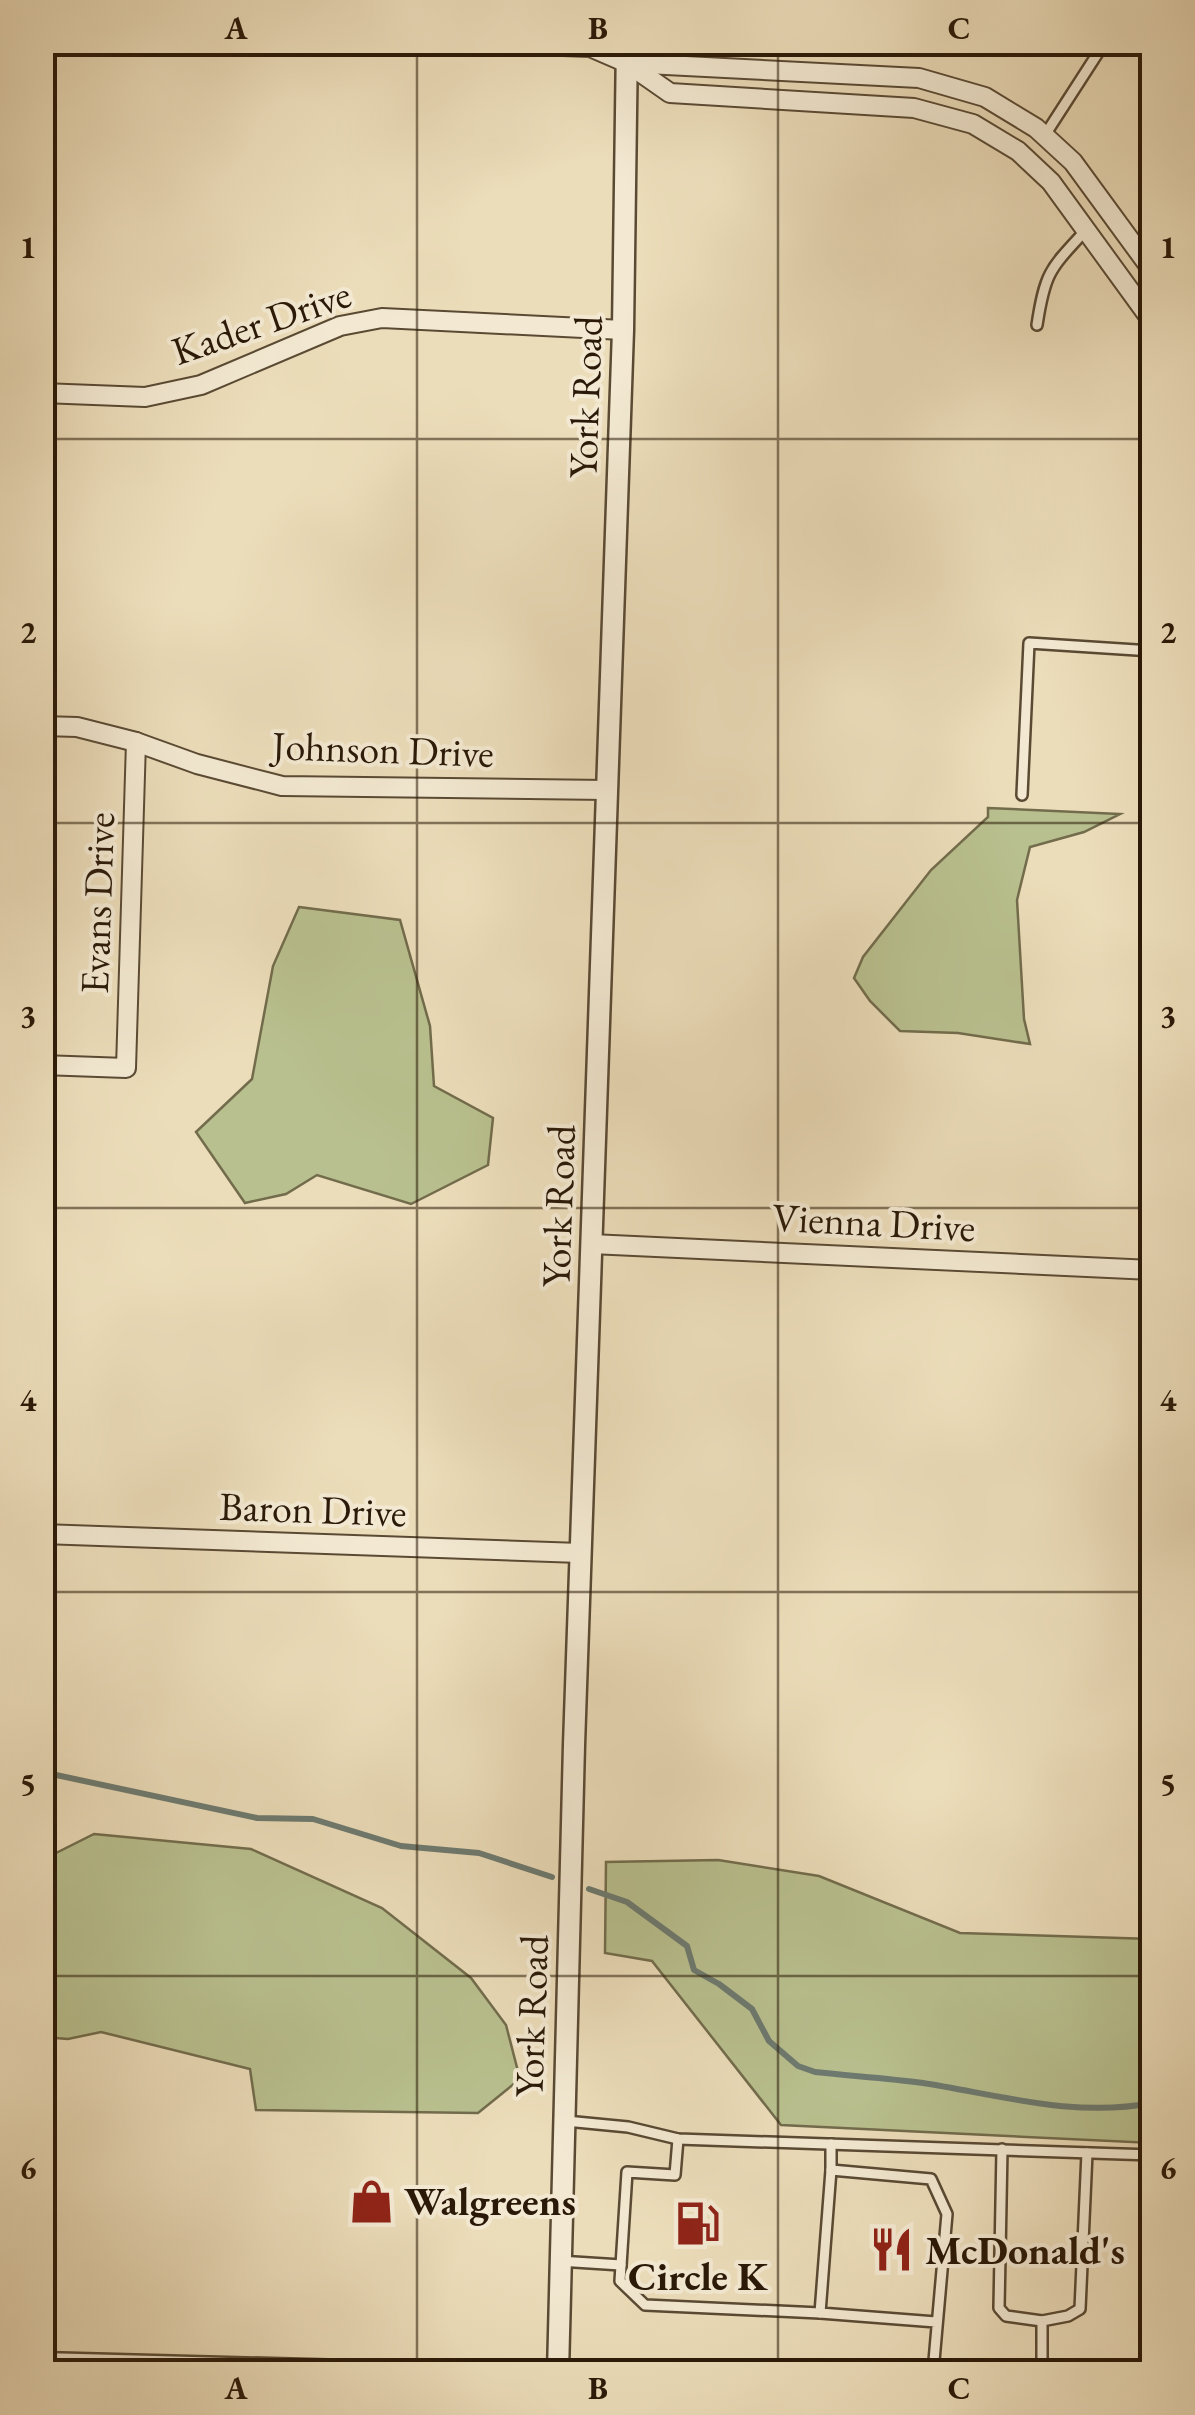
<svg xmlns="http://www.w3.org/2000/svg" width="1195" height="2415" viewBox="0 0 1195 2415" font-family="'EB Garamond',serif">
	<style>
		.green { fill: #b9c08f; stroke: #726c4c; stroke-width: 2.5 }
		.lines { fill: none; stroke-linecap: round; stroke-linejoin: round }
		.stream { stroke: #6d7a70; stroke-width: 6 }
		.service-casing { stroke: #5a4a34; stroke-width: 14 }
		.minor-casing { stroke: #5a4a34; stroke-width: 22 }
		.tertiary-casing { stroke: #5a4a34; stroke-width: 25 }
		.service { stroke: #f3e9d2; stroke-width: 9 }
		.minor { stroke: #f3e9d2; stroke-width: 18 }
		.tertiary { stroke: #f3e9d2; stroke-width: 20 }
		.grid { fill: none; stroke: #2a1908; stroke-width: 2.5; stroke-opacity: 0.55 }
		.labels { text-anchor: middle; stroke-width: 8; stroke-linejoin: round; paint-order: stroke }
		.street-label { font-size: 40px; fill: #2a1908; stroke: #f3e9d2 }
		.poi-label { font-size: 40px; font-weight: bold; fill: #2a1908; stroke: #f3e9d2; text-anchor: start }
		.neatline { fill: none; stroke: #2a1908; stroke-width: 4 }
		.grid-label { font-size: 32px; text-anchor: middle; font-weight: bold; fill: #2a1908 }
	</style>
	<rect width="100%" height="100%" fill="#ecddba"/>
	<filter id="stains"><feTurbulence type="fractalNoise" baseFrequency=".002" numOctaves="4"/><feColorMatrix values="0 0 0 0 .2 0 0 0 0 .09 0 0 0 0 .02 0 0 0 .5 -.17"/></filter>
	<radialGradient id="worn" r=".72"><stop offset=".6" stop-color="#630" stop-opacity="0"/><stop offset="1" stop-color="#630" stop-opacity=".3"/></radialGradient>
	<g class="green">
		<path d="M988,808L1120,814L1084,832L1030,847L1017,900L1024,1019L1030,1044L958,1033L900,1031L870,1001L854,978L863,957L931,870L988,817Z"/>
		<path d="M299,907L400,920L430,1026L434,1086L493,1118L488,1165L411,1204L317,1175L286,1194L245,1203L196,1132L252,1079L273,966Z"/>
		<path d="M94,1834L251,1849L382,1908L471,1978L506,2025L520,2079L478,2113L256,2110L250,2069L101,2032L68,2039L43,2037V1855L50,1856Z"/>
		<path d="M718,1860L819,1876L960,1933L1152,1939V2143L781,2125L652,1961L605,1953L606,1862Z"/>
	</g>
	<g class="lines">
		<g class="stream">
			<path d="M42,1772L257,1818L313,1819L401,1846L479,1853L552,1877"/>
			<path d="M589,1889L627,1902L687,1946L694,1970L719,1984L752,2009L769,2041L798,2066L815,2072C851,2076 887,2078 923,2083C999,2095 1075,2118 1152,2103"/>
		</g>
		<defs>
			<g id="service">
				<path d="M1045,135L1105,42"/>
				<path d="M1037,325C1045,272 1050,269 1086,230"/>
				<path d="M1022,795L1029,643L1152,651"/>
				<path d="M566,2121L628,2127L678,2139L1152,2155"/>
				<path d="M678,2139L675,2175L627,2172L620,2281L645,2305L820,2313"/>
				<path d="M1002,2149L999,2308L1006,2316L1042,2321"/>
				<path d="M831,2170V2144"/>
				<path d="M559,2261L621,2265"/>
				<path d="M933,2372L947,2214L931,2179L831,2170L820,2313L936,2322"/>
				<path d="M1042,2372V2321L1068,2316L1080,2309L1087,2153"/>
			</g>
			<g id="minor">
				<path d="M455,42L590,47L627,63L670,93L914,108L973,124L1018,151L1051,182L1152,321"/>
				<path d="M627,63L919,78L985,97L1036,128L1073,162L1152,270"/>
				<path d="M42,393L145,397L201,385L340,326L382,318L623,330"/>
				<path d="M1152,427V452"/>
				<path d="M42,726L77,727L136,742L197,764L282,786L607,790"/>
				<path d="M42,1065L126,1068L136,742"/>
				<path d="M591,1244L1152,1270"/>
				<path d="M42,1534L580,1553"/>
			</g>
			<g id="tertiary">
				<path d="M42,2363L384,2372"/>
				<path d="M558,2372L574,1745L623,330L627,42"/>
			</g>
		</defs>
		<use href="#service" class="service-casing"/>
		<use href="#minor" class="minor-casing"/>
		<use href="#tertiary" class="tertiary-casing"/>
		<use href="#service" class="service"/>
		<use href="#minor" class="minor"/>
		<use href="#tertiary" class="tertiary"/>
	</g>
	<path class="grid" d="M417,42V2372M778,42V2372M42,439H1152M42,823H1152M42,1208H1152M42,1592H1152M42,1976H1152"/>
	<defs>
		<symbol id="shop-bare" viewBox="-9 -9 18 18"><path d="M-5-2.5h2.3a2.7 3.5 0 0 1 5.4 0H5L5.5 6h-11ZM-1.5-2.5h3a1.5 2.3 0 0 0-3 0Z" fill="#8f2418" stroke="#f3e9d2" stroke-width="2.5" paint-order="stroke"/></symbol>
		<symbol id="fuel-bare" viewBox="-9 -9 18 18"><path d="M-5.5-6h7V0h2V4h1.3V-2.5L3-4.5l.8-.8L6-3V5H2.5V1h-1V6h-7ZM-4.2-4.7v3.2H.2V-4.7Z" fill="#8f2418" stroke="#f3e9d2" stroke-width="2.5" paint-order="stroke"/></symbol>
		<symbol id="restaurant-bare" viewBox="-9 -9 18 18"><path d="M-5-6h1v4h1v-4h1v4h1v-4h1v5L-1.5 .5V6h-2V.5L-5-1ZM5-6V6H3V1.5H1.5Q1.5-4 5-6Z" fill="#8f2418" stroke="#f3e9d2" stroke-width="2.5" paint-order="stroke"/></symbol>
	</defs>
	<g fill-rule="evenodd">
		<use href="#shop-bare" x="340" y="2170" width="63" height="63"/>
		<use href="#fuel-bare" x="666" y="2192" width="63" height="63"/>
		<use href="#restaurant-bare" x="860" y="2218" width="63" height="63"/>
	</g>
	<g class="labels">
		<g class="street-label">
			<text transform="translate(261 322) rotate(-19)" y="14">Kader Drive</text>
			<text transform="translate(585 397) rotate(-88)" y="14">York Road</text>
			<text transform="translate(383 749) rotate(2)" y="14">Johnson Drive</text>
			<text transform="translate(97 903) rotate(-88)" y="14">Evans Drive</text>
			<text transform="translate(558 1206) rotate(-88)" y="14">York Road</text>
			<text transform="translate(874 1222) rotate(3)" y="14">Vienna Drive</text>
			<text transform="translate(313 1509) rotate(2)" y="14">Baron Drive</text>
			<text transform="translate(531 2016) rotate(-88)" y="14">York Road</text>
		</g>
		<g class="poi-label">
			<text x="404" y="2215">Walgreens</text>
			<text x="925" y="2264">McDonald's</text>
			<text x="698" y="2290" text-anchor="middle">Circle K</text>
		</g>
	</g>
	<rect width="1195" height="2415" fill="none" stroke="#ecddba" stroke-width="110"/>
	<rect x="55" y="55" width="1085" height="2305" class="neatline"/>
	<g class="grid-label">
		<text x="236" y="39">A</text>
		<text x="598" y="39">B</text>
		<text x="959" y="39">C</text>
		<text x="28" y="258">1</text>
		<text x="1168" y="258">1</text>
		<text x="28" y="643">2</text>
		<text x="1168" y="643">2</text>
		<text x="28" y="1027">3</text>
		<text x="1168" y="1027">3</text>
		<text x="28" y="1411">4</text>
		<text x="1168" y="1411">4</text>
		<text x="28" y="1795">5</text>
		<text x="1168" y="1795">5</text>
		<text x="28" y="2179">6</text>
		<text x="1168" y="2179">6</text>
		<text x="236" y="2399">A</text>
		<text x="598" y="2399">B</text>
		<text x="959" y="2399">C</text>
	</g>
	<rect width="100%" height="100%" filter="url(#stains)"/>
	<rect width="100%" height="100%" fill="url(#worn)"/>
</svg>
